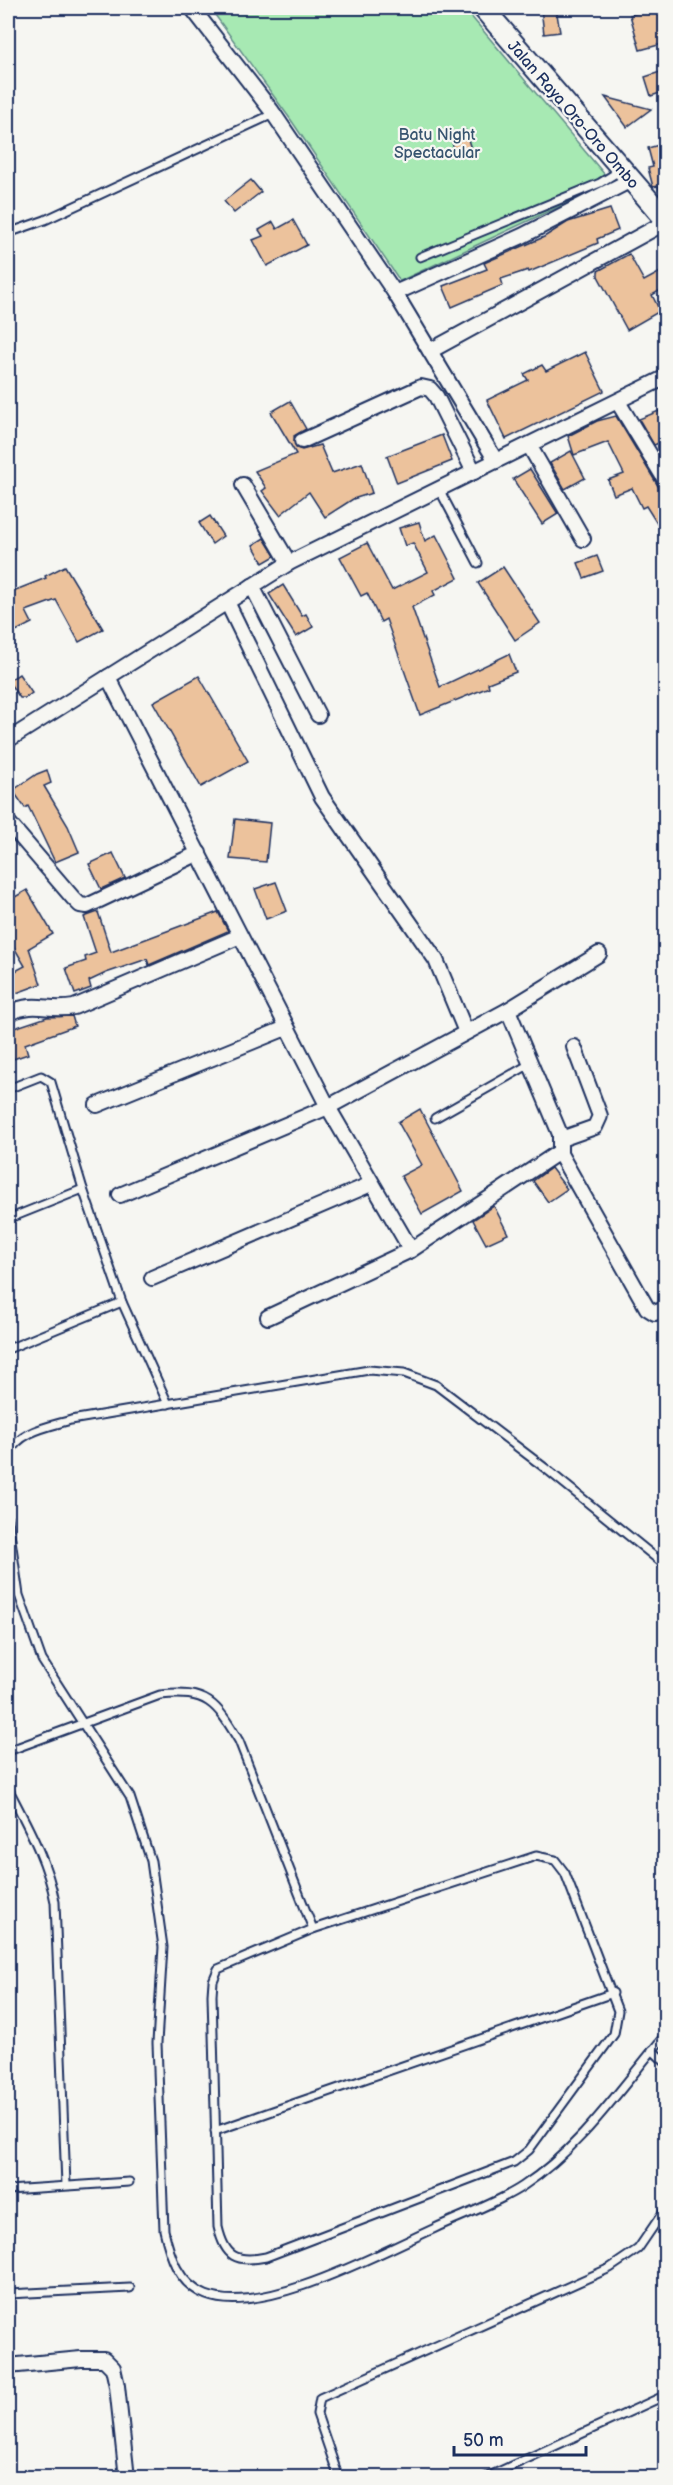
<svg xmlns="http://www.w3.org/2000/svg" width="673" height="2485" viewBox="0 0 673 2485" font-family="'Balsamiq Sans',sans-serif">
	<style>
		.green { fill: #a7e9b3; stroke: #618c88; stroke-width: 1.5 }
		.building { fill: #ecc29c; stroke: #1b2f5e; stroke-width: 1.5 }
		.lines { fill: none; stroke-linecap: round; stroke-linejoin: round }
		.lane-casing { stroke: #1b2f5e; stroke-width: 11 }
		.street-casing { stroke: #1b2f5e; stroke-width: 18 }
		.secondary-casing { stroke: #1b2f5e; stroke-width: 24 }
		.lane { stroke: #f6f6f2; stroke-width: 7 }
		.street { stroke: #f6f6f2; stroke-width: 14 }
		.secondary { stroke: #f6f6f2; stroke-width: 20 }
		.labels { text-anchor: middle; stroke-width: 4.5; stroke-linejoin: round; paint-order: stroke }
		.street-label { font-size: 16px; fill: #1b2f5e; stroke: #f6f6f2 }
		.park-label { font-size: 16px; fill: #37546f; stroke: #f6f6f2 }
	</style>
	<rect width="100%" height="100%" fill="#f6f6f2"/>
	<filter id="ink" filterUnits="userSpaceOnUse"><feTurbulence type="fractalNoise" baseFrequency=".0167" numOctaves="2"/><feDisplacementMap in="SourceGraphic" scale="12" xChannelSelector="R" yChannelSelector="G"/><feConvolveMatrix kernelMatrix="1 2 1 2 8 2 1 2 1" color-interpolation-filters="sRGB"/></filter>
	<g filter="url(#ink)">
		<path class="green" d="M210,8H464L611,182L400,281L291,120Z"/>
		<g class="building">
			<path d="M541,8H556L560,32L544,34Z"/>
			<path d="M656,8L666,28V43L640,50L630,15Z"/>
			<path d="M666,70V91L651,96L645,77Z"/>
			<path d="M605,97L651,109L627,127Z"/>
			<path d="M465,130L471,149L455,153L450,134Z"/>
			<path d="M666,143V196H661L658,186L653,187L648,168L653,167L648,148Z"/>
			<path d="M251,180L261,192L234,213L224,201Z"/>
			<path d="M610,209L618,230L597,239L598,243L529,272L528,270L501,279L503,285L452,307L443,286L487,269L484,263L544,237L568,222Z"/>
			<path d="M293,220L307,245L267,266L253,240L263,236L259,230L273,222L277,229Z"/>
			<path d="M629,254L644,281L666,269V287L652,295L660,311L627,330L598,276V271Z"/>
			<path d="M585,352L604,391L506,439L487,400L528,380L524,374L542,365L546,371Z"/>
			<path d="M290,401L306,429L294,436L296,448L302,450L320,445L332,473L362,463L372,493L353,499L325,517L309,492L280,515L262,491L266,488L255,471L296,454L271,412Z"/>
			<path d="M659,411L666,426V440L654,445L639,419Z"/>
			<path d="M616,416L658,486L666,490V538L646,506L642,508L632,488L614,495L608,480L624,474L608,442L574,455L568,436L597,421Z"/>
			<path d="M442,435L452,461L397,483L387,456Z"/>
			<path d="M571,451L585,478L565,489L550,463Z"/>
			<path d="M530,469L558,514L542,524L513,479Z"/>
			<path d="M210,516L223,536L212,544L199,523Z"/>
			<path d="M419,522L425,541L436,535L458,578L433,591L435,595L412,607L440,687L509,654L516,672L488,683L489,687L420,715L386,619L381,622L367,593L361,596L340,557L367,543L392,590L428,572L413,543L405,546L399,528Z"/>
			<path d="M264,538L275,556L263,563L253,545Z"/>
			<path d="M597,556L603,571L584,578L578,563Z"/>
			<path d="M65,566L103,629L79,642L56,600L26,611L32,623L8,635V593L46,578L45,576Z"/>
			<path d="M503,567L540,623L515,640L478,583Z"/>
			<path d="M283,585L302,616L306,614L313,627L296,637L269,594Z"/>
			<path d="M19,674L32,693L25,698H20L8,681Z"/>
			<path d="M199,676L248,761L201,787L153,702Z"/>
			<path d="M47,770L51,783L44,786L68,826L79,852L55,862L28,806L25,808L16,795L11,797L9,793L37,774Z"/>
			<path d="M235,819L270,823L266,862L230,859Z"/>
			<path d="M113,853L125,878L101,889L89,864Z"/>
			<path d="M276,882L287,911L266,919L255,889Z"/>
			<path d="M27,890L53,934L29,948L41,984L11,995L8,988V975L25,966L8,937V901Z"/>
			<path d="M98,912L111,952L218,912L228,931L149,965L147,959L106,973L89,981L91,988L75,994L66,968L86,961L85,957L96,953L84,917Z"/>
			<path d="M72,1016L75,1026L25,1044L28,1054L13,1059L8,1043V1030L47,1017Z"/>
			<path d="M420,1109L463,1191L422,1214L401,1176L422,1165L398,1122Z"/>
			<path d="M551,1168L567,1189L548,1202L533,1181Z"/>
			<path d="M494,1206L508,1234L486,1244L473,1220Z"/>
		</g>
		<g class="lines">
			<defs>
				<g id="lane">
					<path d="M8,233L45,220L273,114"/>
					<path d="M420,257L600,183L621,170"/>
					<path d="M439,489L478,563"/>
					<path d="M8,1089L41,1076L51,1082L83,1189L122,1302L168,1404"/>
					<path d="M435,1118L530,1064"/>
					<path d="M8,1219L83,1189"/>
					<path d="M8,1349L122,1302"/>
					<path d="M8,1455C19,1431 47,1427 71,1420L369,1370L404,1373L436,1385L545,1468L666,1566"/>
					<path d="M8,1519L19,1595L42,1660L130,1797L151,1861L163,1947L157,2043L164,2230C170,2256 178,2284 206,2295C262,2317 380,2253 433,2229C462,2215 496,2204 523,2186C581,2148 622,2086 666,2034"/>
					<path d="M8,1751L160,1695C207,1690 216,1702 239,1741L313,1929"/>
					<path d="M8,1788C27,1825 47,1860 55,1902L66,2185"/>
					<path d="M536,1856L555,1860L565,1873L618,2011L614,2034L529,2150L514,2162L266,2257C236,2263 225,2257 218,2227L212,1995L213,1981L218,1969L313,1929Z"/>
					<path d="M652,2050L666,2063"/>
					<path d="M215,2131L613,1993"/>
					<path d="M8,2190L129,2182"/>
					<path d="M8,2294L130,2288"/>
					<path d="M339,2478L317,2414L320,2398L610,2268L638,2249L666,2208"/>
					<path d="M485,2478L666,2395"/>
				</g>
				<g id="street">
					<path d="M192,8L271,110L395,293L522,236L631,180"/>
					<path d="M665,8L666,10"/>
					<path d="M395,293L496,461"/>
					<path d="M430,351L666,222"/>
					<path d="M618,402L666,481"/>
					<path d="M302,441L421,387L430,389L436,396L474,472"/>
					<path d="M529,445L583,539"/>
					<path d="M243,485L289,563"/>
					<path d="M252,586L318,715"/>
					<path d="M227,602L322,797L436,960L466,1032"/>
					<path d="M108,677L328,1107L411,1250L268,1317"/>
					<path d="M8,740L289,563L666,377"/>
					<path d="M8,822L73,898L80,905L87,906L199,853"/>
					<path d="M8,1013C38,1000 46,1012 74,1007L240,936"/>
					<path d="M97,1105L286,1028"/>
					<path d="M561,1139L595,1127L600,1116L574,1047"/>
					<path d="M560,1154V1134L508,1010L599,954"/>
					<path d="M120,1195L328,1107L508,1010"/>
					<path d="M411,1250L556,1154H560L647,1308L655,1313L666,1308"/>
					<path d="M152,1278L371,1184"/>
					<path d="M8,2366L81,2359H104L113,2368L117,2386L127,2478"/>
				</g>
				<path id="secondary" d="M483,8L666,220"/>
			</defs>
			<use href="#lane" class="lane-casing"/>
			<use href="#street" class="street-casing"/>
			<use href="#secondary" class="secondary-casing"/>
			<use href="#lane" class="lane"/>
			<use href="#street" class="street"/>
			<use href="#secondary" class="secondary"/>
		</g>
	</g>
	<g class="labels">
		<g class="street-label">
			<text transform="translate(574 114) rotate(49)" y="6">Jalan Raya Oro-Oro Ombo</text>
		</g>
		<g class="park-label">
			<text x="437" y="140">Batu Night<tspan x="437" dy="18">Spectacular</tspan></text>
		</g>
	</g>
	<rect width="673" height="2485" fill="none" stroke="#f6f6f2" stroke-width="30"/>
	<rect x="15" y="15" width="643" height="2455" fill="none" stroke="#1b2f5e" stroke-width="2" filter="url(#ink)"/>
	<path d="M454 2446v9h132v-9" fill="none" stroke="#1b2f5e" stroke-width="3"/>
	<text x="463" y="2446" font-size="18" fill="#1b2f5e" stroke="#f6f6f2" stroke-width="4.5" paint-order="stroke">50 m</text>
</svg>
